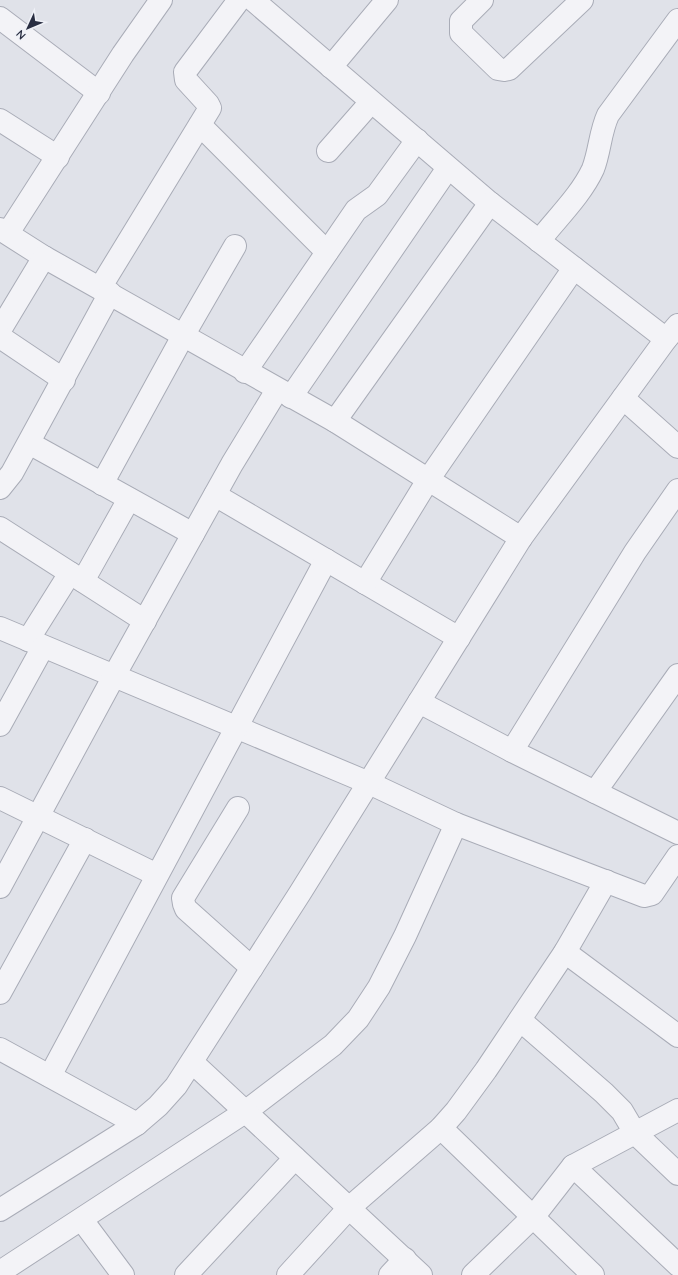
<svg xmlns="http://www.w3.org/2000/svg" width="678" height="1275" viewBox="0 0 678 1275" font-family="Quicksand,sans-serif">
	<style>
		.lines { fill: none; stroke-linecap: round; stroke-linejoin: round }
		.minor-casing { stroke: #a9acb7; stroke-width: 24 }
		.tertiary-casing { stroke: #a9acb7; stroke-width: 24 }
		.minor { stroke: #f3f3f7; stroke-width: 22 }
		.tertiary { stroke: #f3f3f7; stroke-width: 22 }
	</style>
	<rect width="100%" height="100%" fill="#e0e2e9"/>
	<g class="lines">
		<defs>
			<g id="minor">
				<path d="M253,0L490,203L666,339"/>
				<path d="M482,0L461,21V33L498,69L504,70L509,69L582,0"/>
				<path d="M0,18L99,93"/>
				<path d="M331,67L387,0"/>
				<path d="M0,120L58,157"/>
				<path d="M200,125L327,252"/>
				<path d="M328,151L371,102"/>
				<path d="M0,229L44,257L335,421L521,538"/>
				<path d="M8,233L123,54L161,0"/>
				<path d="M539,241C557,218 581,195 593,169C600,151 600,132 608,115L678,20"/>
				<path d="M100,288L210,108L208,104L186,80L185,72L239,0"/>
				<path d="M0,330L44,257"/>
				<path d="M0,337L64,380"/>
				<path d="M245,372L356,210L377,195L417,140"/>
				<path d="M291,397L448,168"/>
				<path d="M623,398L678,447"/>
				<path d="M335,421L490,203"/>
				<path d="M29,443L193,534"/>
				<path d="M102,484L183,336L235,246"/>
				<path d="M0,488L12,473L110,293"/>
				<path d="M215,495L459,638"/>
				<path d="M0,528L145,621"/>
				<path d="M83,581L129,499"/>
				<path d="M365,583L428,480L574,268"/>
				<path d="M0,628L369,783L456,824L644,896L652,894L678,856"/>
				<path d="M28,640L70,573"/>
				<path d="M419,702L512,751L678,833"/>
				<path d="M0,725L43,647"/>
				<path d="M512,751L635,552L678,490"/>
				<path d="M595,792L678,675"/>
				<path d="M0,798L157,875"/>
				<path d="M238,808L183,898L184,904L186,909L252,968"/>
				<path d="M0,887L114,676L232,464L277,390"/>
				<path d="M565,952L678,1036"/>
				<path d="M0,993L85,839"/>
				<path d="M520,1020L604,1093L622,1111L635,1133L678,1174"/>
				<path d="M0,1049L137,1124"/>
				<path d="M50,1076L326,560"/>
				<path d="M441,1128L593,1275"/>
				<path d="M573,1166L678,1265"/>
				<path d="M82,1220L123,1275"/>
				<path d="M0,1272L245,1112L333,1045L358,1019L379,987L405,936L456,824"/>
				<path d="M186,1275L295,1158"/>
				<path d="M288,1275L349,1208L441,1128L456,1111L486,1070L565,952L606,881"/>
				<path d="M390,1275L405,1259"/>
				<path d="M473,1275L534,1216L573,1166L678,1110"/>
			</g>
			<g id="tertiary">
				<path d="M192,1062L421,1275"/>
				<path d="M0,1210L137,1124L158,1106L176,1086L300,893L521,538L666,339L678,325"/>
			</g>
		</defs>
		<use href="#minor" class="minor-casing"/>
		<use href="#tertiary" class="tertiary-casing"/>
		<use href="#minor" class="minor"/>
		<use href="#tertiary" class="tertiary"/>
	</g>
	<g transform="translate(28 28) rotate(226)" stroke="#eff1f7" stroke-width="3" paint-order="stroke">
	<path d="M0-3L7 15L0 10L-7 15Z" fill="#282d41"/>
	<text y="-6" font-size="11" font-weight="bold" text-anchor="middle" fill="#282d41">N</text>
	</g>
</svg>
